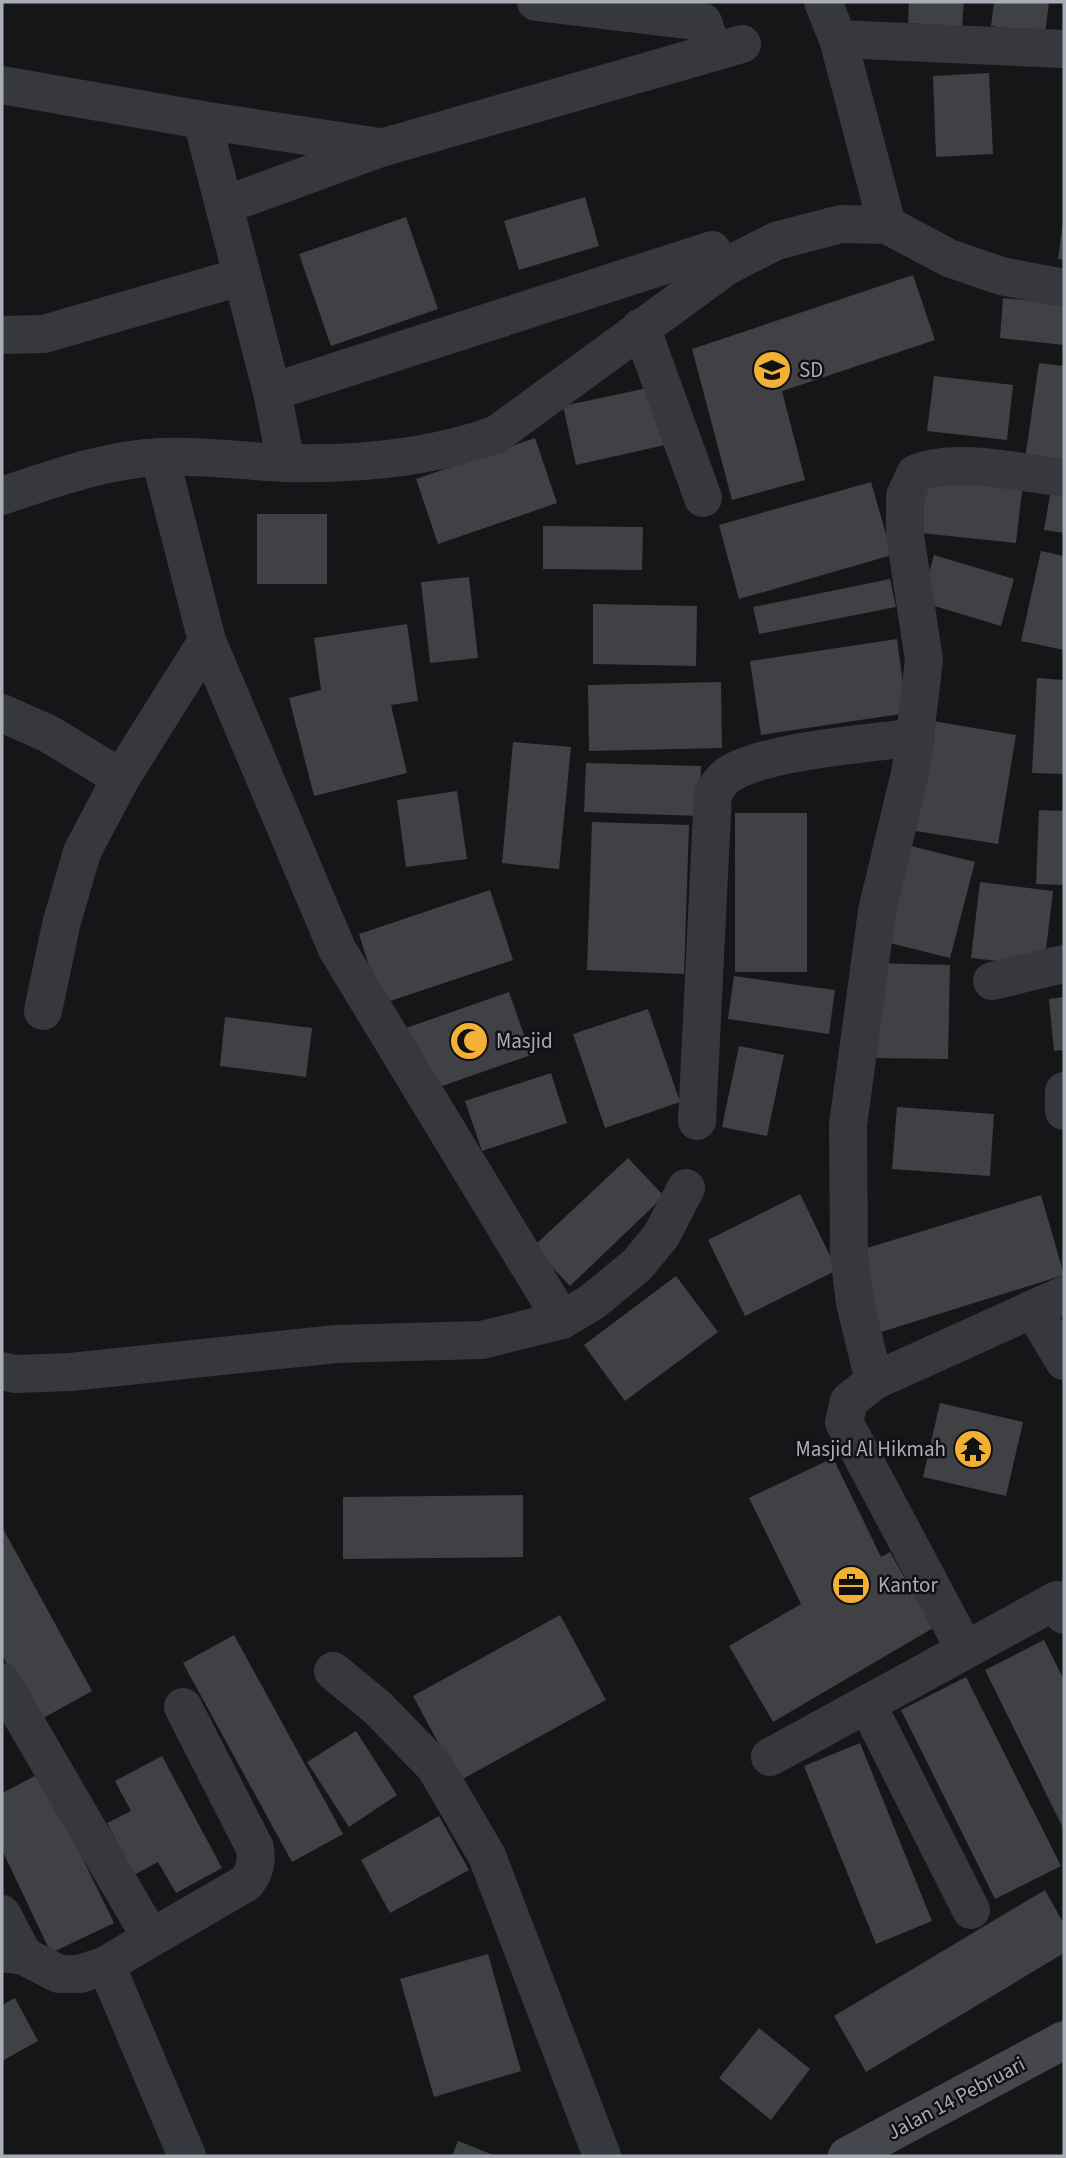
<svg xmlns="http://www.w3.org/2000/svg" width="1066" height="2158" viewBox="0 0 1066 2158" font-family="'Source Sans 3',sans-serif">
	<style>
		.building { fill: #404145 }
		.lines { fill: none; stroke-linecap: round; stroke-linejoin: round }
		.street { stroke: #37383d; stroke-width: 38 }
		.secondary { stroke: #45474d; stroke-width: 38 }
		.labels { text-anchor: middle; stroke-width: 5; stroke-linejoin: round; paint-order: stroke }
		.poi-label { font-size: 21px; fill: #a8adb8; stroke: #111113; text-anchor: start }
		.street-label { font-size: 21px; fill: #a8adb8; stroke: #111113 }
	</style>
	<rect width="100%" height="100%" fill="#161618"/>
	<g class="building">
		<path d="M909,2H964L962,27L908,23Z"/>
		<path d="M994,2H1049L1045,33L991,26Z"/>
		<path d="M989,73L993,154L936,157L933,76Z"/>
		<path d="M585,197L599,246L519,270L504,221Z"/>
		<path d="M406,217L438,309L331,346L299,254Z"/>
		<path d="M1063,222H1064V260L1058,259Z"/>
		<path d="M913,275L935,340L782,391L805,480L732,500L692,349Z"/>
		<path d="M1003,298L1064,304V345L1000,338Z"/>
		<path d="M1039,363L1064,366V464L1025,459Z"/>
		<path d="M934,376L1013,385L1007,440L927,431Z"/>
		<path d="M652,387L665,445L576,465L563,406Z"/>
		<path d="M535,438L557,503L438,544L416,479Z"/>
		<path d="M927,472L1023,483L1016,543L921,533Z"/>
		<path d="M871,482L892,555L739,599L719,525Z"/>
		<path d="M1051,489L1064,492V533L1044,530Z"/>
		<rect x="257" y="514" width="70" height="70"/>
		<path d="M543,526L643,527L642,570L543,569Z"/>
		<path d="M1041,551L1064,556V650L1021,641Z"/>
		<path d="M934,555L1014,579L1001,626L921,602Z"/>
		<path d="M469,577L478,658L430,663L421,582Z"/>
		<path d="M890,579L896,607L759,634L753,607Z"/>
		<path d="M593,604L697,606L696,666L593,664Z"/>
		<path d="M407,624L418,701L391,705L407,773L314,796L289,698L321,690L314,638Z"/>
		<path d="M897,639L907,713L761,735L750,661Z"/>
		<path d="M1037,678L1064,680V774L1032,773Z"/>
		<path d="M721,682L722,748L589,751L588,685Z"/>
		<path d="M927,720L1016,735L998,844L909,830Z"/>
		<path d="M513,742L571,747L559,869L502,863Z"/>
		<path d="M586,763L701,766L699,816L584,812Z"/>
		<path d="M457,791L467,859L406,867L397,800Z"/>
		<path d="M1039,810L1064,811V885L1036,884Z"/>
		<rect x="735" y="813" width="72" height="159"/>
		<path d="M592,822L689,825L684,974L587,970Z"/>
		<path d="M903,844L975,862L950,958L878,940Z"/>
		<path d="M980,882L1053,891L1044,966L971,958Z"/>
		<path d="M490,890L513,960L381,1004L359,934Z"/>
		<path d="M870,963L950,965L948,1059L868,1058Z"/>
		<path d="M734,976L835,990L829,1034L728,1019Z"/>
		<path d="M509,992L531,1055L428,1091L406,1028Z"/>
		<path d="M1064,997V1050L1054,1051L1049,999Z"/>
		<path d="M648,1009L680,1102L605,1128L573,1034Z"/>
		<path d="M225,1017L312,1028L306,1077L220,1066Z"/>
		<path d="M739,1046L784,1055L767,1136L722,1127Z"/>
		<path d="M551,1073L567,1123L482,1151L465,1101Z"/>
		<path d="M897,1107L994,1114L990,1176L892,1169Z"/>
		<path d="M628,1158L664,1196L570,1286L533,1247Z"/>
		<path d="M800,1194L837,1270L745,1316L708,1240Z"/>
		<path d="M1041,1195L1064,1275L878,1333L854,1252Z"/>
		<path d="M676,1276L718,1332L625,1401L584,1345Z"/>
		<path d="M940,1403L1023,1422L1006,1496L923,1477Z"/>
		<path d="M833,1458L881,1557L890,1552L933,1628L773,1722L729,1646L801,1604L749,1498Z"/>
		<path d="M523,1495V1557L343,1559V1497Z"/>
		<path d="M2,1527L92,1691L38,1721L2,1655Z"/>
		<path d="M560,1615L606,1700L459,1781L413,1696Z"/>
		<path d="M234,1635L343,1834L292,1862L183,1663Z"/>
		<path d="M1044,1640L1064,1680V1830L985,1670Z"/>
		<path d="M966,1677L1061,1866L995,1899L901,1710Z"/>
		<path d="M356,1731L397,1795L349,1827L307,1762Z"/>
		<path d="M860,1743L932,1921L876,1944L804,1766Z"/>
		<path d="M162,1756L222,1868L176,1893L158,1862L134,1875L107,1823L131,1811L115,1781Z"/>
		<path d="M41,1773L114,1923L51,1953L2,1850V1793Z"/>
		<path d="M439,1816L469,1870L390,1913L361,1860Z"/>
		<path d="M1045,1890L1064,1924V1953L866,2072L834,2016Z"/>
		<path d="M488,1954L521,2071L434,2097L400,1979Z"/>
		<path d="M15,1998L38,2041L2,2061V2005Z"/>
		<path d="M759,2028L810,2069L771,2120L719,2078Z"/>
		<path d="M458,2141L496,2156H452Z"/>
	</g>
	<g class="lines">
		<g class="street">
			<path d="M536,2L703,22L713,52"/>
			<path d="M823,2L838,39L887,225"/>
			<path d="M838,39L1064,49"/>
			<path d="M2,85L202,120L272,392L286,463"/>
			<path d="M202,120L379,147"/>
			<path d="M225,205L381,148L742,44"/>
			<path d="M641,327L703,498"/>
			<path d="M2,335L44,334L240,277"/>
			<path d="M272,392L712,250"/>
			<path d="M160,457L207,641L337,949L562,1320"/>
			<path d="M2,496C53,479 107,459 161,457C201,455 243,461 283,463C355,465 429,459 497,434L727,266L776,241L841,224L887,225L949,258L1001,276L1064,288"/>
			<path d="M2,713L49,734L121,778"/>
			<path d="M992,981L1064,964"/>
			<path d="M43,1011L61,925L82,852L121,778L207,641"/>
			<path d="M1064,1091V1111"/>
			<path d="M697,1121L713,793C718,786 723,777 731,773C771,750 868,744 916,737"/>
			<path d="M1033,1309L1064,1361"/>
			<path d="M2,1371L15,1374L71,1372L336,1344L482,1340L562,1320L592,1302L637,1265L661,1236L686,1188"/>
			<path d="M874,1381L855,1303L849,1254L848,1125L877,911L911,769L924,660L905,535V496L915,474C954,456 1022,473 1064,478"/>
			<path d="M965,1650L844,1422L849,1401L874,1381L1064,1295"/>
			<path d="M333,1671L378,1708L435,1767L487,1856L602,2156"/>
			<path d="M2,1682L151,1938L106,1965"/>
			<path d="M867,1704L971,1910"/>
			<path d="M770,1757L1057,1600L1064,1615"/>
			<path d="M2,1914L24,1956"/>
			<path d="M151,1938L246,1883C255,1871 257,1863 255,1848L183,1707"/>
			<path d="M2,1953L24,1956L59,1974H80L106,1965L187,2156"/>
		</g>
		<path class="secondary" d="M847,2156L1064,2040"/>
	</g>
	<defs>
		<symbol id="school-disc" viewBox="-11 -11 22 22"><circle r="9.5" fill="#f2b134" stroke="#111113"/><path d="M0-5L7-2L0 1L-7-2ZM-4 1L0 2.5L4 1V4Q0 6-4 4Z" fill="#111"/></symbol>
		<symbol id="mosque-disc" viewBox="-11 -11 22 22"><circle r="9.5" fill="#f2b134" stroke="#111113"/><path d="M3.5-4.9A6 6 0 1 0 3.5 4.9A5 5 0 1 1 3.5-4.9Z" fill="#111"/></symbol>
		<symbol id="temple-disc" viewBox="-11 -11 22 22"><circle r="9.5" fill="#f2b134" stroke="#111113"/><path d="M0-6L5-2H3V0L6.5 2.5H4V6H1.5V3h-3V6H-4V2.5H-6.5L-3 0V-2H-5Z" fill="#111"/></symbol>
		<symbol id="office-disc" viewBox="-11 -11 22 22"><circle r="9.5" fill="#f2b134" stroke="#111113"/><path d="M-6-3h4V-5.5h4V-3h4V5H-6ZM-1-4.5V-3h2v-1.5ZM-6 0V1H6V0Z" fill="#111"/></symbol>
	</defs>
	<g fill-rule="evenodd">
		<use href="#school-disc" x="750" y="348" width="44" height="44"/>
		<use href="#mosque-disc" x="447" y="1019" width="44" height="44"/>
		<use href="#temple-disc" x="951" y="1427" width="44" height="44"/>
		<use href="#office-disc" x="829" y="1563" width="44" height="44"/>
	</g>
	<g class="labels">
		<g class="poi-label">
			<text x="799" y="377">SD</text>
			<text x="496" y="1048">Masjid</text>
			<text x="946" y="1456" text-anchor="end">Masjid Al Hikmah</text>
			<text x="878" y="1592">Kantor</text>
		</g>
		<g class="street-label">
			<text transform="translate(956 2098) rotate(-28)" y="7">Jalan 14 Pebruari</text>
		</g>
	</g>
	<rect width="1066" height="2158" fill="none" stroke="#a8adb8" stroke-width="7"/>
</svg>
